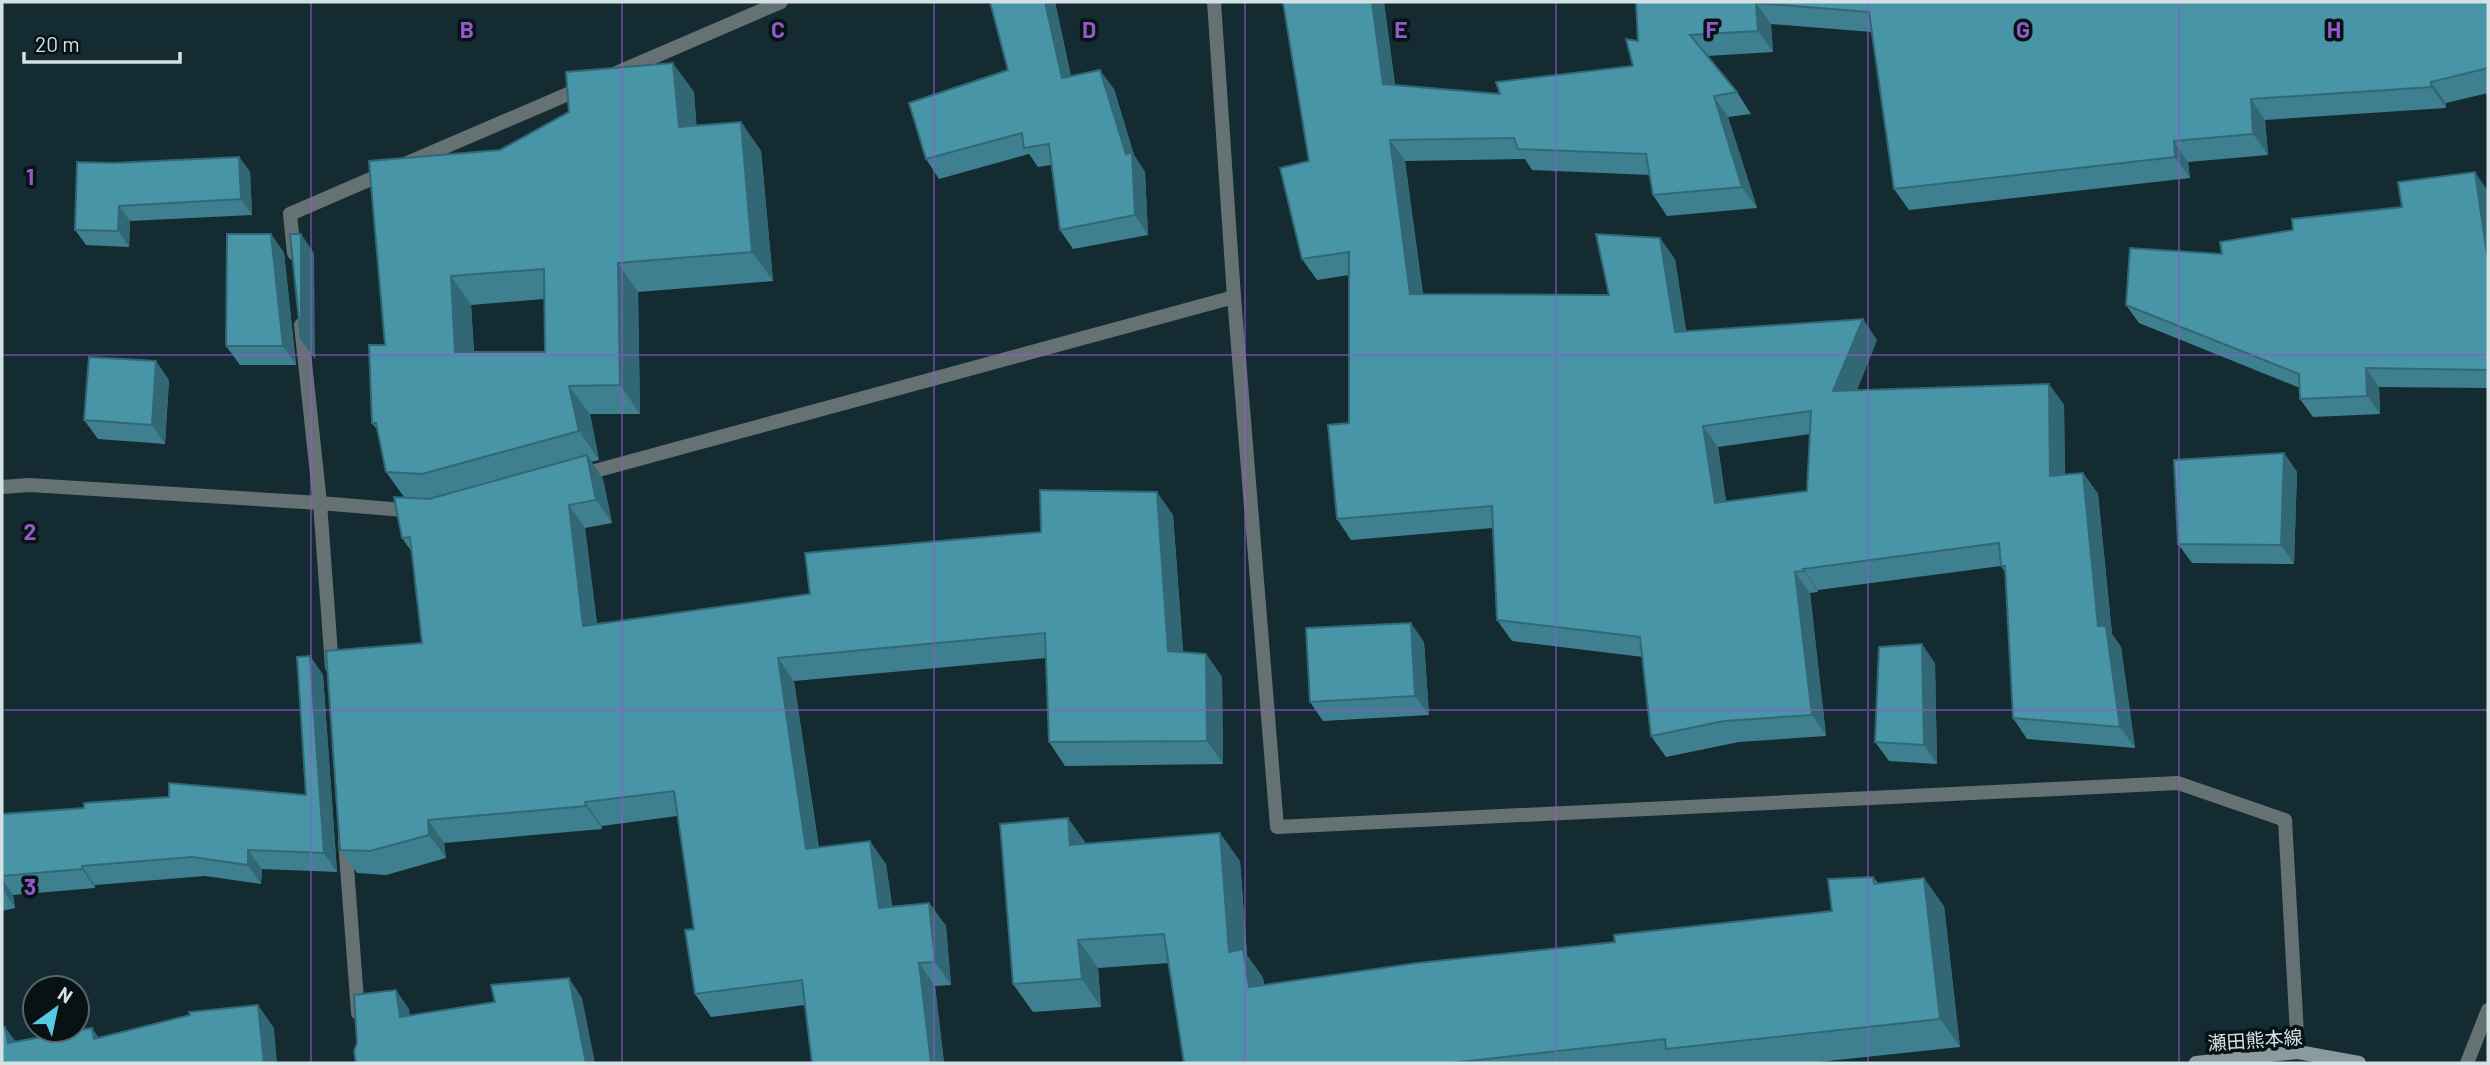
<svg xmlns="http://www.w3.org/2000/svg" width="2490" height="1065" viewBox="0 0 2490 1065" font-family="Barlow,'Noto Sans JP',sans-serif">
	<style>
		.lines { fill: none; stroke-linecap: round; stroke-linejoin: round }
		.minor { stroke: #667174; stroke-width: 14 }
		.secondary { stroke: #8a9ba0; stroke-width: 14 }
		.wall { fill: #3e8090; fill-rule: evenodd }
		.shaded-wall { fill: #326875 }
		.building { fill: #4895a7; stroke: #326875; stroke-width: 2; fill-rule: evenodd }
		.grid { fill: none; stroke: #915ac9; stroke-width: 2; stroke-opacity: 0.55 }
		.labels { text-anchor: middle; stroke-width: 7; stroke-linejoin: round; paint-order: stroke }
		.street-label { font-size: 19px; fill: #d4e2e6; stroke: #081214 }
		.grid-label { font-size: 23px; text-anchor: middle; font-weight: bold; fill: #915ac9; stroke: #081214; stroke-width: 7; stroke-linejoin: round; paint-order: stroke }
	</style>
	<rect width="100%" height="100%" fill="#132b31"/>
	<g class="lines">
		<g class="minor">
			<path d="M1214,2L1234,297L1277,827L2178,783L2285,820L2298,1052"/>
			<path d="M614,74L781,2"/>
			<path d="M405,164L582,88"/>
			<path d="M294,253L290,214L387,172"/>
			<path d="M301,325L320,503L332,667"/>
			<path d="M580,475L1234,297"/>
			<path d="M2,487L29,485L320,503L415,511"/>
			<path d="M345,841L358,1013"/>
			<path d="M2467,1063L2488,1010"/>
		</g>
		<path class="secondary" d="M2196,1063L2298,1052L2359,1063"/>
	</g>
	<g class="wall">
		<path d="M1055,2L1071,76L1114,89L1134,155L1145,172L1148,235L1073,249L1060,230L1051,165L1038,167L1029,154L939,179L926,159L1008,70Z"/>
		<path d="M1283,2H1384L1395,85L1500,94L1633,66L1638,41L1636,2H2488V93L2446,103V108L2265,120L2268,155L2188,162L2190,178L1909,210L1894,189L1872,32L1771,24L1773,52L1707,56L1737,92L1751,114L1728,117L1757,208L1667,216L1653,195L1649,175L1532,170L1525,159L1405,161L1423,294L1609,295L1675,259L1686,332L1877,340L1857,390L2049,384L2064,405L2065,474L2083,473L2098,494L2112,634L2121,647L2135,748L2027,739L2013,718L2005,572L2001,566L1818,590V592L1810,593L1826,736L1739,742L1666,757L1651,736L1643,657L1512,641L1497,620L1493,528L1351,540L1337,519L1349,423V275L1317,280L1302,259L1309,161ZM1810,434L1807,491L1726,501L1718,447Z"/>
		<path d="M694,92L696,125L741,122L761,151L773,281L638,292L640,414H590L599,460L591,462L603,479L612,523L585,528L597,624L810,594L1041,532L1173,515L1183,652L1206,654L1222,677L1223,764L1065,766L1049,742L1046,658L794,681L819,848L886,864L892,906L929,903L946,926L951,985L935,986L944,1063H812L805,1005L711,1017L695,994L694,929L677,816L602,826V829L444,843L446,858L386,875L357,873L340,850L422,643L412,552L402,538L404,497L386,472L378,431L372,423L385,345L500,150ZM544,299L545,352H474L471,305Z"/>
		<path d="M239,157L250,172L252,215L130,221L129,247L86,245L75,230L113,163Z"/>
		<path d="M2488,190V388L2379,387L2380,414L2313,417L2300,399V388L2139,323L2126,305L2222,254L2293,230Z"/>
		<path d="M271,234L284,253L296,365H240L226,346Z"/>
		<path d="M169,380L165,444L98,439L84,420Z"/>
		<path d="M2284,453L2297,472L2294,564L2192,563L2178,544Z"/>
		<path d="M1424,642L1429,715L1323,721L1310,702Z"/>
		<path d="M310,656L323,675L337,872L262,869L261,884L205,876L95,885V888L13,895L15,908L2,911V814L306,795Z"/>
		<path d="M1935,663L1937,764L1889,761L1875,742Z"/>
		<path d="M1086,844L1240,861L1247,955L1263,978L1264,985L1615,942L1832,911L1873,877L1878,883L1944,906L1960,1047L1809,1063H1184L1169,963L1098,968L1101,1007L1033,1012L1013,984Z"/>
	</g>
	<g class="shaded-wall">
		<path d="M1045,2H1055L1075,97L1062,78Z"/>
		<path d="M1372,2H1384L1397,105L1383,84Z"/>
		<path d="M1756,3L1771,24L1773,52L1758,31Z"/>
		<path d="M673,63L694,92L699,155L679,127Z"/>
		<path d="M1100,70L1114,89L1134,155L1145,172L1148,235L1135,215L1126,154Z"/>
		<path d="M2431,82L2446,103V108L2431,87Z"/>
		<path d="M1714,96L1728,117L1757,208L1742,187Z"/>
		<path d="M2251,99L2265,120L2268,155L2253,134Z"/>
		<path d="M741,122L761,151L773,281L752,252Z"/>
		<path d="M1390,140L1405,161L1425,315L1410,294Z"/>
		<path d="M2174,141L2188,162L2190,178L2175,157Z"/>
		<path d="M239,157L250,172L252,215L241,199Z"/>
		<path d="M2475,172L2488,191V262Z"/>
		<path d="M119,206L130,221L129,247L118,231Z"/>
		<path d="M271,234L284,253L296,365L283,346Z"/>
		<path d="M301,234L314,253L315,359L301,340Z"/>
		<path d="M1660,238L1675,259L1690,354L1675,332Z"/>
		<path d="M618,263L638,292L640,414L620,385Z"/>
		<path d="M451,276L471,305L475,381L455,352Z"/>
		<path d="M1863,319L1877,340L1848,412L1833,391Z"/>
		<path d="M156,361L169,380L165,444L152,425Z"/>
		<path d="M2366,368L2379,387L2380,414L2367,396Z"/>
		<path d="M2049,384L2064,405L2065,497L2050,476Z"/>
		<path d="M569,386L590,414L599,460L579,431Z"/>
		<path d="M1703,426L1718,447L1729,524L1715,503Z"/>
		<path d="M2284,453L2297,472L2294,564L2281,545Z"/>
		<path d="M587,455L603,479L612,523L596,500Z"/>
		<path d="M2083,473L2098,494L2112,634L2121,647L2135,748L2120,727L2098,626Z"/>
		<path d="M1157,492L1173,515L1185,675L1168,651Z"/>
		<path d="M569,505L585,528L600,649L583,626Z"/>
		<path d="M1803,569L1818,590V592L1804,571Z"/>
		<path d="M1795,572L1810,593L1826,736L1812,715Z"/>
		<path d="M1411,623L1424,642L1429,715L1415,696Z"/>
		<path d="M1922,644L1935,663L1937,764L1924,745Z"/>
		<path d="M1206,654L1222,677L1223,764L1207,741Z"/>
		<path d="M310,656L323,675L337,872L324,853Z"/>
		<path d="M778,658L794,681L822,873L806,849Z"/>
		<path d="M585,802L602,826V829L586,806Z"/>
		<path d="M1068,818L1088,846L1070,845Z"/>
		<path d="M428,820L444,843L446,858L429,835Z"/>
		<path d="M1220,833L1240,861L1247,955L1263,978L1269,1015L1249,987L1229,952Z"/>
		<path d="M870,841L886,864L896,931L879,908Z"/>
		<path d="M248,850L262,869L261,884L248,865Z"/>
		<path d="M82,866L95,885V888L82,869Z"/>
		<path d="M1924,878L1944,906L1960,1047L1940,1019Z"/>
		<path d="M2,879L13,895L15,908L2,889Z"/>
		<path d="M929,903L946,926L951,985L935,962Z"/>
		<path d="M1078,940L1098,968L1101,1007L1082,979Z"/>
		<path d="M919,963L935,986L944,1063H931Z"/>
		<path d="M569,978L582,998L595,1063H586Z"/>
		<path d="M396,990L409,1009L413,1036L400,1017Z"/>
		<path d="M258,1005L274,1028L277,1063H264Z"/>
		<path d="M5,1027L21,1049L8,1043Z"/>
		<path d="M92,1028L108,1050L94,1039Z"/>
	</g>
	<g class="building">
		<path d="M990,2H1045L1062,78L1100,70L1126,154L1132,153L1135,215L1060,230L1049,144L1024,148L1022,133L926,159L909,103L1008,70Z"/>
		<path d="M1283,2H1372L1383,84L1500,94L1496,82L1633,66L1626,39L1638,41L1636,2H2488V68L2431,82V87L2251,99L2253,134L2174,141L2175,157L1894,189L1869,12L1756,3L1758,31L1690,35L1737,92L1714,96L1742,187L1653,195L1646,154L1518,149L1514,138L1390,140L1410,294L1609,295L1596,234L1660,238L1675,332L1863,319L1833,391L2049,384L2050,476L2083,473L2098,626H2106L2120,727L2013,718L2005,566H2001L1999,543L1803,569L1804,571L1795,572L1812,715L1724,721L1651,736L1640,637L1497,620L1492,506L1337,519L1328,425L1349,423V252L1302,259L1280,168L1309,161ZM1811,411L1807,491L1715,503L1703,426Z"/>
		<path d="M673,63L679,127L741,122L752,252L618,263L620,385L569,386L579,431L422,474L386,472L376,423H372L369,345H385L369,161L500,150L569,112L566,72ZM544,269L545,352H455L451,276Z"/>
		<path d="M239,157L241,199L119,206L118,231L75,230L77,162L113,163Z"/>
		<path d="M2475,172L2488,262V370L2366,368L2367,396L2300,399L2299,374L2126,305L2130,248L2222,254L2220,242L2293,230L2292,219L2402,207L2398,182Z"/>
		<path d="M227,234H271L283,346H226Z"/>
		<path d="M290,234H301V340Z"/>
		<path d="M89,357L156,361L152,425L84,420Z"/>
		<path d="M2284,453L2281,545L2178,544L2174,460Z"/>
		<path d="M587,455L596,500L569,505L583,626L810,594L805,553L1041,532L1040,490L1157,492L1168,651L1206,654L1207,741L1049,742L1045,633L778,658L806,849L870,841L879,908L929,903L935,962L919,963L931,1063H812L802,980L695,994L685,930L694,929L674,791L585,802L586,806L428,820L429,835L370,851L340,850L326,651L422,643L410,537L402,538L394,497L429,499Z"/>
		<path d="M1411,623L1415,696L1310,702L1306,628Z"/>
		<path d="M1922,644L1924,745L1875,742L1879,647Z"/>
		<path d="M310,656L324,853L248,850V865L192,857L82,866V869L2,876V814L84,808V803L169,797V783L306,795L297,657Z"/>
		<path d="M1068,818L1070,845L1220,833L1229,952L1243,949L1249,987L1417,963L1615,942L1614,935L1832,911L1828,879L1873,877L1874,884L1924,878L1940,1019L1666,1049L1665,1039L1451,1063H1184L1164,934L1078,940L1082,979L1013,984L1000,824Z"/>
		<path d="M569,978L586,1063H356L354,1051L357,1043L354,995L396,990L400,1017L495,1002L491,985Z"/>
		<path d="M258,1005L264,1063H2V1028L5,1027L8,1043L92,1028L94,1039L190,1015L189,1012Z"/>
	</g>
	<path class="grid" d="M311,2V1063M622,2V1063M934,2V1063M1245,2V1063M1556,2V1063M1868,2V1063M2179,2V1063M2,355H2488M2,710H2488"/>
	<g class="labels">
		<g class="street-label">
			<text transform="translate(2255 1040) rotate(-4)" y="7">瀬田熊本線</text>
		</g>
	</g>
	<g class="grid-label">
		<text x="467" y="38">B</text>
		<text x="778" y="38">C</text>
		<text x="1089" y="38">D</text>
		<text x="1401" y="38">E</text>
		<text x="1712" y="38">F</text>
		<text x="2023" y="38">G</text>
		<text x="2334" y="38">H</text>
		<text x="30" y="185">1</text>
		<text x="30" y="540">2</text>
		<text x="30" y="895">3</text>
	</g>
	<rect width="2490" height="1065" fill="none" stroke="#d4e2e6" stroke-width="7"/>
	<g transform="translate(56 1009) rotate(33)"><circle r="33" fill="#081214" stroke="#5a6568" stroke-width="2"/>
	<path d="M0-5L12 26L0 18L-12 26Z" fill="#58c9e3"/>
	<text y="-10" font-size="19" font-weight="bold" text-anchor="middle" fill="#d4e2e6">N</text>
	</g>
	<path d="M24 52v10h156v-10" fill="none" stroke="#d4e2e6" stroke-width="3.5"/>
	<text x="35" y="52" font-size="21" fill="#d4e2e6" stroke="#081214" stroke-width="5" paint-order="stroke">20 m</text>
</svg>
